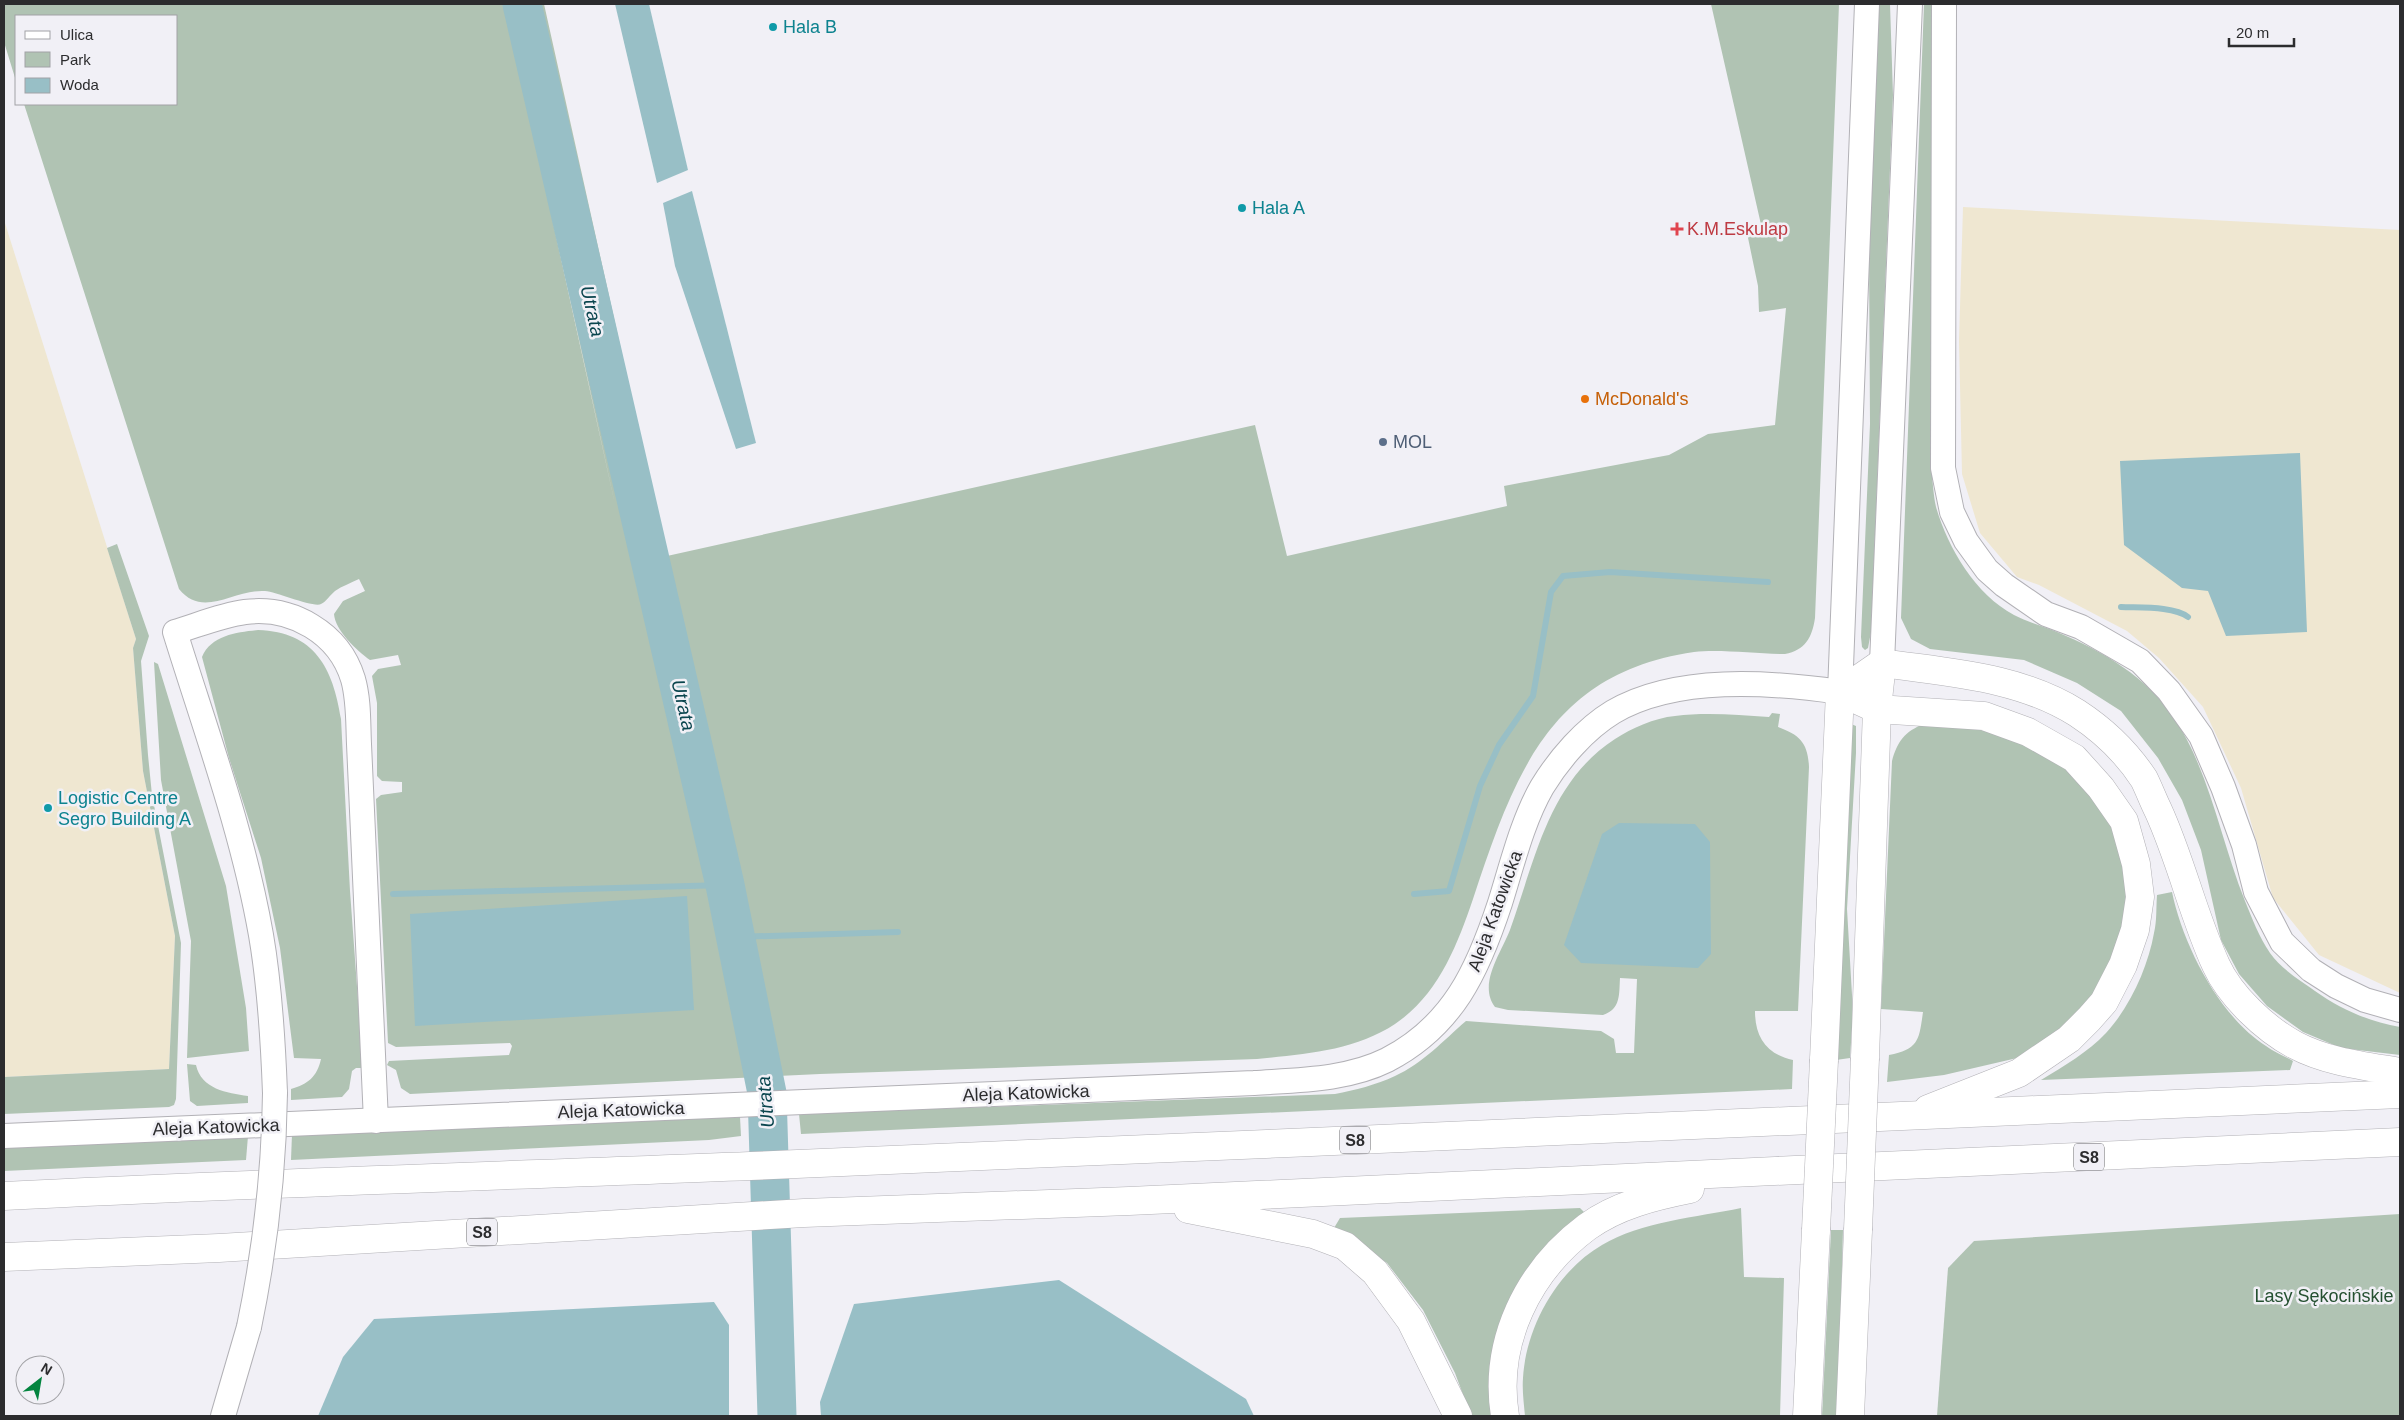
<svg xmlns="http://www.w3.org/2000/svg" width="2404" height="1420" viewBox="0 0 2404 1420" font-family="Helvetica,sans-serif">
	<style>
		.industrial { fill: #efe7d1 }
		.green { fill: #b0c3b3 }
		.water { fill: #98bfc6 }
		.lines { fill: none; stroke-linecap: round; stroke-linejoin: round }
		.stream { stroke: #98bfc6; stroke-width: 6 }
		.river { stroke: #98bfc6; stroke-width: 39 }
		.minor-casing { stroke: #b2b1b6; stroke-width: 26 }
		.major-casing { stroke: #b2b1b6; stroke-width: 29 }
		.highway-casing { stroke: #b2b1b6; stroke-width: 29 }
		.minor { stroke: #fff; stroke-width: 24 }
		.major { stroke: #fff; stroke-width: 28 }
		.highway { stroke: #fff; stroke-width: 28 }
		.minor-bridge-casing { stroke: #b2b1b6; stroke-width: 26; stroke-linecap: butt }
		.major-bridge-casing { stroke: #b2b1b6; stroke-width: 29; stroke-linecap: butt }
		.minor-bridge { stroke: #fff; stroke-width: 24 }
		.major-bridge { stroke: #fff; stroke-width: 28 }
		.culture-dot { fill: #0f9aa8; stroke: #f1f0f6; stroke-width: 2 }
		.health-dot { fill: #e0444e; stroke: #f1f0f6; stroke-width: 2 }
		.food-dot { fill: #e8710a; stroke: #f1f0f6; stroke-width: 2 }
		.service-dot { fill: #5c6f8a; stroke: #f1f0f6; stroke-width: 2 }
		.labels { text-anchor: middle; stroke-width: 5; stroke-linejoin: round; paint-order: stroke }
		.shield { fill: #f1f0f6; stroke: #67676a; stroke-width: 1 }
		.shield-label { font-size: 16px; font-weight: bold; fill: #2c2c2e }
		.culture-label { font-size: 18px; fill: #0d838f; stroke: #f1f0f6; text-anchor: start }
		.health-label { font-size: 18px; fill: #be3a42; stroke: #f1f0f6; text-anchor: start }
		.food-label { font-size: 18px; fill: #c56008; stroke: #f1f0f6; text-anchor: start }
		.service-label { font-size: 18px; fill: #4e5e75; stroke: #f1f0f6; text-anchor: start }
		.street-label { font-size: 18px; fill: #2c2c2e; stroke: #f1f0f6 }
		.park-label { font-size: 18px; fill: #255031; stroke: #f1f0f6 }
		.water-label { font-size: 19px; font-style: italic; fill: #0a454e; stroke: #f1f0f6 }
	</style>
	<rect width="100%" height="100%" fill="#f1f0f6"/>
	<g class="industrial">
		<path d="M1963,207L2400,230V993L2319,955L2273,898L2241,788L2203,707L2159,658L2127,631L2039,585L2017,577L1980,533L1962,474L1959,341Z"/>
		<path d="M4,220L136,639L133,648L143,771L175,936L169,1069L4,1077Z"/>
	</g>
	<g class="green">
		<path d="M4,4H505L616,509L506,4H544L667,556L1255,425L1287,556L1507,506L1504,486L1669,455L1708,434L1775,425L1786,308L1759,312L1758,286L1747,233L1762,229L1711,4H1839L1815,618C1812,638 1805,650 1785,654C1757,654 1720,649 1694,652C1549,673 1514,776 1473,899C1457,946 1438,995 1395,1024C1354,1051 1305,1054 1257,1059L820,1074L410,1094L401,1088L396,1070L387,1065L389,1061L509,1055L512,1046L510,1043L396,1047L388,1043L376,799L381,795L402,792V782L382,781L377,776V703L372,676L378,669L401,665L398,655L370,660C357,651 335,630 334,614L343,601L365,591L359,579C351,583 342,586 335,591C330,595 326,602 321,604C314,608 277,592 265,591C234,589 203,619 179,589L24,104H176V16H16V81L4,42Z"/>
		<path d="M1879,4H1890L1893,95L1871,632L1868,648L1865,650L1862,647L1861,637L1870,424L1869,251Z"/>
		<path d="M1924,4H1933L1931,468C1933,480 1933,494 1936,507C1948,548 1975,594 2014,615C2027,622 2043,626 2057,632C2103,651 2147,677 2175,719C2210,773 2221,841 2245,901C2252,918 2259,937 2270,953C2281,969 2300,980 2315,991C2340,1009 2370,1022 2400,1027V1055L2341,1048L2303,1032L2267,1006L2239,974L2221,940L2201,850L2182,800L2158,758L2121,711L2077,683L2024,660L1930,649L1911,639L1901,618Z"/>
		<path d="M117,544L149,636L141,661L148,755L152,795L181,943L176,1099L174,1105L169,1107L4,1114V1077L169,1069L175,936L143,771L133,648L136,639L107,548Z"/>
		<path d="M258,630C315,632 333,668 341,719L350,891L363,1068H356L352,1071L349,1089L342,1097L291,1100V1089C308,1084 317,1077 321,1059L294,1058L280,948L261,858L229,758L202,657C211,635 238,632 258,630Z"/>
		<path d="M154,662L158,664L226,886L246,1008L249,1051L187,1058L191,941L161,780Z"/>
		<path d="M1772,713L1780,714L1778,727C1800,735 1808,743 1809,767L1798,1011H1755C1755,1037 1766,1054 1793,1060L1792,1089L801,1134L799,1114L1335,1094C1355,1090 1376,1085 1395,1076C1422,1064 1444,1040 1466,1021L1601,1031L1614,1039L1616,1053H1634L1637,979L1620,978C1619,994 1621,1009 1603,1015L1508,1010L1495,1007C1477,983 1503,951 1511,927C1536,857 1549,782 1615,739C1632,728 1654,718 1675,716C1706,712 1738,715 1769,717Z"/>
		<path d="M1851,724L1856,726V753L1847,909L1853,1012L1850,1058L1836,1060Z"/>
		<path d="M1924,724L2007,732L2079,777L2103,806L2117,837L2128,875L2129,924L2098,991L2068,1026L2030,1055L1944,1075L1887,1082L1889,1055C1919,1049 1919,1040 1923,1012L1881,1009L1892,761C1897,742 1905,731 1924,724Z"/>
		<path d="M2172,892C2183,945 2219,1016 2266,1046C2274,1052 2284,1056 2293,1061L2290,1070L2041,1080C2064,1066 2088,1052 2106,1033C2130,1007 2148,967 2154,933C2157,921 2156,908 2157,895Z"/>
		<path d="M187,1064L196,1065C201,1089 227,1093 248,1096V1103L197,1106L190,1101Z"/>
		<path d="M740,1117L741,1136L709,1140L291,1160L292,1134Z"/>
		<path d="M248,1136L246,1160L4,1171V1147Z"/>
		<path d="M1580,1208L1584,1212L1582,1219L1543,1255L1497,1416H1471L1455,1373L1423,1310L1387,1263L1334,1228L1340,1218Z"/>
		<path d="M1741,1208L1744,1277L1784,1278L1780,1416H1525C1524,1404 1522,1391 1523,1378C1526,1327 1557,1271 1602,1245C1640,1222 1698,1217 1741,1208Z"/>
		<path d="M2400,1214V1416H1937L1948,1268L1974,1241Z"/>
		<path d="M1831,1230H1843L1838,1416H1822Z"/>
	</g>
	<g class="water">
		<path d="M615,4H649L688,170L657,183Z"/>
		<path d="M692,191L756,443L736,449L675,266L663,203Z"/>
		<path d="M2300,453L2307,632L2226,636L2208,591L2182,588L2124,545L2120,461Z"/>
		<path d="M1619,823L1695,824L1710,842L1711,954L1698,968L1581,963L1564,945L1602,834Z"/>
		<path d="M687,896L694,1010L415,1026L410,914Z"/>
		<path d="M1059,1280L1246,1399L1254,1416H821L820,1402L854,1304Z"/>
		<path d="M764,1294H780L786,1355L789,1416H762L761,1352Z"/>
		<path d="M714,1302L729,1325V1416H318L343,1357L374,1319Z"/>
	</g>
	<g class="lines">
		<g class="stream">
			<path d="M2121,607C2139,608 2174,606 2188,617"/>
			<path d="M393,894L725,885"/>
			<path d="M1414,894L1449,891L1480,786L1499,745L1533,696L1551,592L1563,576L1610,572L1768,582"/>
			<path d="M735,937L898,932"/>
		</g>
		<path class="river" d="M522,4L725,885L767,1093L777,1416"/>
		<defs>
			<g id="minor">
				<path d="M1944,4L1943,468L1952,512L1966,541L1987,570L2004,585L2046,614L2081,627L2140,661L2169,691L2201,736L2223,787L2244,845L2256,892L2282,942L2311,970L2336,986L2365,1000L2400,1010"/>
				<path d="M1882,663L1910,4"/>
				<path d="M275,1093C273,1040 270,987 261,935C243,832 206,732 175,632C198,625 222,615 245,612C292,606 339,633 353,679C359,700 358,723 359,744L376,1121"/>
				<path d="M4,1136L1254,1083C1298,1080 1347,1080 1387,1060C1453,1026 1478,970 1500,903C1512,865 1522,822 1542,787C1559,759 1585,729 1613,712C1676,675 1770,682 1840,692L1867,4"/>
				<path d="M223,1416L249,1327"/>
			</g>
			<g id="major">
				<path d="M1865,1058L1877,709L1882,663"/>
				<path d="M1824,1060L1840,692L1882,663"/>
				<path d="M1807,1416L1816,1230"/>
				<path d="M1850,1416L1858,1230"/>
			</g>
			<g id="highway">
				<path d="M1882,663C1949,673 2018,676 2077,713C2103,730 2127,753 2144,779C2149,789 2153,800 2158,810C2181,860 2193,915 2216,965C2230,996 2265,1029 2295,1045C2327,1062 2365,1066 2400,1072"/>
				<path d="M1840,692L1877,709L1984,716L2028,732L2074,758L2101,788L2124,821L2136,864L2140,897L2135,930L2123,965L2104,1002L2089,1019L2069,1039L2019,1073L1928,1109"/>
				<path d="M4,1196C253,1183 502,1176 750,1166C1300,1142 1850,1120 2400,1094"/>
				<path d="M1188,1209L1313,1234L1345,1246L1375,1272L1411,1321L1458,1416"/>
				<path d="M4,1257L219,1248L804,1213L1129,1201L2400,1142"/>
				<path d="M1505,1416C1493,1342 1528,1271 1587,1227C1617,1205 1655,1196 1690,1189"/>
			</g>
		</defs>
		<use href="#minor" class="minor-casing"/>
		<use href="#major" class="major-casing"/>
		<use href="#highway" class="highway-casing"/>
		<use href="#minor" class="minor"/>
		<use href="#major" class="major"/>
		<use href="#highway" class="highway"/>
		<defs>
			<path id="minor-bridge" d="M249,1327C265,1250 274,1173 275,1093"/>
			<g id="major-bridge">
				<path d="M1816,1230L1824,1060"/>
				<path d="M1858,1230L1865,1058"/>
			</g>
		</defs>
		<use href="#minor-bridge" class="minor-bridge-casing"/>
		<use href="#major-bridge" class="major-bridge-casing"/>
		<use href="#minor-bridge" class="minor-bridge"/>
		<use href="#major-bridge" class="major-bridge"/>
	</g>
	<g class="culture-dot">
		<circle cx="773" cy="27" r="5"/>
		<circle cx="1242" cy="208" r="5"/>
		<circle cx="48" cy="808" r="5"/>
	</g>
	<path class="health-dot" d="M1674.5 221.5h5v5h5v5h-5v5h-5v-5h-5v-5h5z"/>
	<circle class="food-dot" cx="1585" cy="399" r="5"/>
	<circle class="service-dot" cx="1383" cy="442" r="5"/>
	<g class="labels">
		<g class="shield">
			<rect x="1340" y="1126.5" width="30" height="27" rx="4"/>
			<rect x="2074" y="1143.5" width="30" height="27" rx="4"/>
			<rect x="467" y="1218.5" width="30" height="27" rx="4"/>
		</g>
		<g class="shield-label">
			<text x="1355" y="1146">S8</text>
			<text x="2089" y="1163">S8</text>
			<text x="482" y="1238">S8</text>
		</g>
		<g class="culture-label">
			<text x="783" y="33">Hala B</text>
			<text x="1252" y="214">Hala A</text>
			<text x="58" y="804">Logistic Centre<tspan x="58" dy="21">Segro Building A</tspan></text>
		</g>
		<g class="health-label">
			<text x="1687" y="235">K.M.Eskulap</text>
		</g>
		<g class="food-label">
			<text x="1595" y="405">McDonald's</text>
		</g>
		<g class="service-label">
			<text x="1393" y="448">MOL</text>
		</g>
		<g class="street-label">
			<text transform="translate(1495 911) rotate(-70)" y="6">Aleja Katowicka</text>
			<text transform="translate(1026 1093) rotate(-2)" y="6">Aleja Katowicka</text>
			<text transform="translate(621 1110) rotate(-2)" y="6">Aleja Katowicka</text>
			<text transform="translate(216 1127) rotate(-2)" y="6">Aleja Katowicka</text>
		</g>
		<g class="park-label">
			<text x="2324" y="1302">Lasy Sękocińskie</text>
		</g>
		<g class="water-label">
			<text transform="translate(593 311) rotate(77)" y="7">Utrata</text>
			<text transform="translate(684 705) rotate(77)" y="7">Utrata</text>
			<text transform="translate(765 1102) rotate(-95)" y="7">Utrata</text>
		</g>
	</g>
	<rect width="2404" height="1420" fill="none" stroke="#2c2c2e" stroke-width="10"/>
	<rect x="15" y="15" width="162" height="90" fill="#f1f0f6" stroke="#a2a2a6"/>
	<rect x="25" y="31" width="25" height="8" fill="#ffffff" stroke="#a2a2a6"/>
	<text x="60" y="40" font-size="15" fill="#2c2c2e">Ulica</text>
	<rect x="25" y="52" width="25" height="15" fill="#b0c3b3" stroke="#a2a2a6"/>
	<text x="60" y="65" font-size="15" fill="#2c2c2e">Park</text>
	<rect x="25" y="78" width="25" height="15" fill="#98bfc6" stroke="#a2a2a6"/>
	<text x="60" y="90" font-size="15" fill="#2c2c2e">Woda</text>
	<g transform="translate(40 1380) rotate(31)"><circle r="24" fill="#f1f0f6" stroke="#a2a2a6"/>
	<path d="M0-4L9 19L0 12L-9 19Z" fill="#03843f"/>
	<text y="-8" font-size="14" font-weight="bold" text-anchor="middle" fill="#2c2c2e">N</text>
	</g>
	<path d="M2229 38v8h65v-8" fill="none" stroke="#2c2c2e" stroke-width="2.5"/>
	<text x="2236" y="38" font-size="15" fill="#2c2c2e" stroke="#f1f0f6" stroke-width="4" paint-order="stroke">20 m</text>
</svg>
